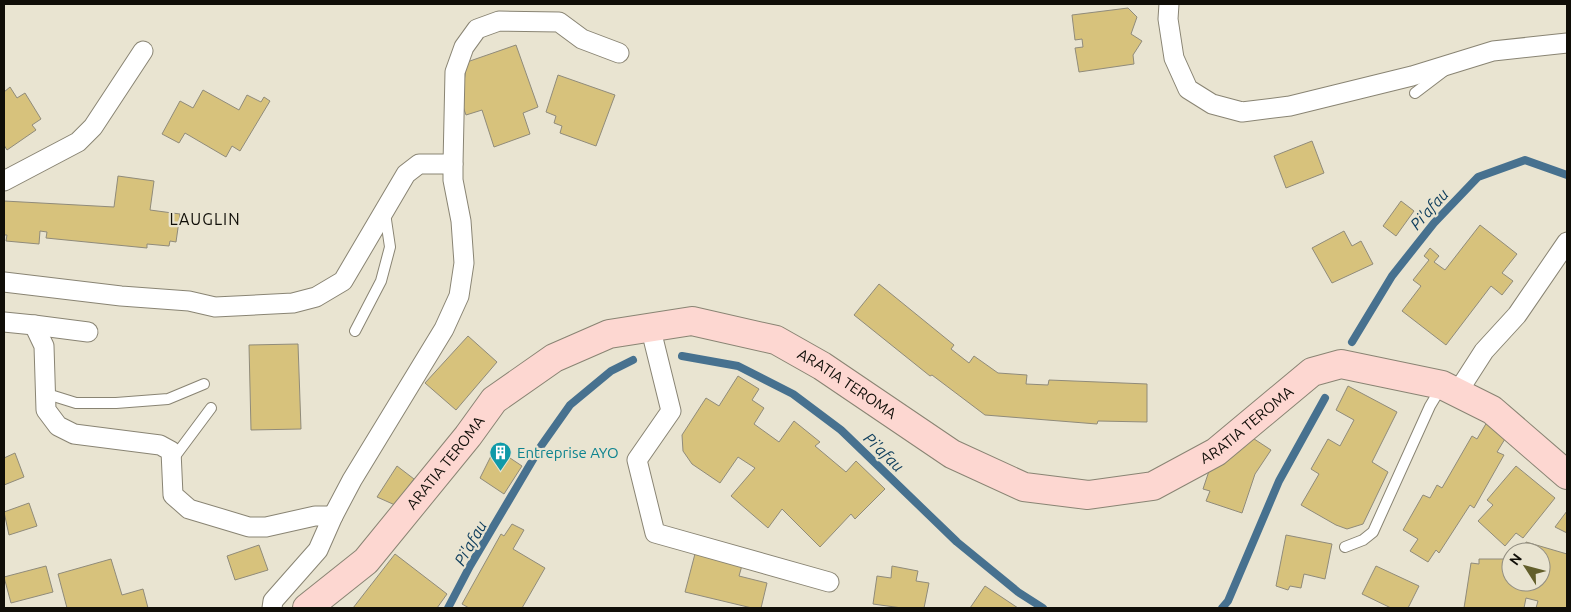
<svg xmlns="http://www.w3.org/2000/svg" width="1571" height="612" viewBox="0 0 1571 612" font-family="Ubuntu,sans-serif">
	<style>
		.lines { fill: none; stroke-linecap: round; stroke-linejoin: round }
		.stream { stroke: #47718f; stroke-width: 8 }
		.building { fill: #d7c27c; stroke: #908b7a }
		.service-casing { stroke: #898473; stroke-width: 12 }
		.minor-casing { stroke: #898473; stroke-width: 21 }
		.secondary-casing { stroke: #898473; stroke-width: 30 }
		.service { stroke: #fff; stroke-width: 10 }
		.minor { stroke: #fff; stroke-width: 19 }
		.secondary { stroke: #fdd7d1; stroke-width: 28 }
		.labels { text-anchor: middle; stroke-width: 4.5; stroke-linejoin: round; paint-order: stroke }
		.street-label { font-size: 15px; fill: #100e08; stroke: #e9e4d1 }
		.culture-label { font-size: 15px; fill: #0d838f; stroke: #e9e4d1; text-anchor: start }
		.water-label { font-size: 16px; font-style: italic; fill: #0d3d5c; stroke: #e9e4d1 }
		.neighbourhood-label { font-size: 16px; letter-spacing: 1px; fill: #100e08; stroke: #e9e4d1 }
	</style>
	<rect width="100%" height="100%" fill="#e9e4d1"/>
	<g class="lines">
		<g class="stream">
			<path d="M1352,342L1392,276L1434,223L1478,177L1525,160L1567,175"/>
			<path d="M682,356L738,366L793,394L841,430L957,542L1018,592L1043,608"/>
			<path d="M448,608L470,566L541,446L570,405L611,371L633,360"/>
			<path d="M1222,608L1228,601L1279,481L1325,398"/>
		</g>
	</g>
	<g class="building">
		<path d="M1128,8L1137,17L1131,34L1142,41L1133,55L1134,64L1079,72L1075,48L1083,47L1082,39L1075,40L1072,15Z"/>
		<path d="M516,45L538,107L523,113L530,134L494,147L482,110L466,115L461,101L467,62Z"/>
		<path d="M558,75L615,95L596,146L560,133L562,126L554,123L556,116L546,112Z"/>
		<path d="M10,87L17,98L25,93L41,119L32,125L36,130L7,150L4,145V92Z"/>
		<path d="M203,90L239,110L247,95L261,102L264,97L270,101L240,151L232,146L226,157L185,133L179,143L162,134L180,101L193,108Z"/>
		<path d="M1312,141L1324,173L1286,188L1274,156Z"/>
		<path d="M118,176L154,181L150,210L180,214L176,242L170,241L169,246L147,244V248L46,238L47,232L40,231L39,244L6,241L7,235H4V201L114,207Z"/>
		<path d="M1401,201L1414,211L1396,236L1383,226Z"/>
		<path d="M1480,225L1517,254L1502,273L1513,281L1502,295L1491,286L1446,345L1402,311L1421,286L1413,280L1429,260L1424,256L1430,248L1439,256L1434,262L1445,270Z"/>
		<path d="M1344,231L1352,246L1361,241L1373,264L1332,283L1312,248Z"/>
		<path d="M879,284L954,345L951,349L969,363L974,356L998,373L1027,375L1026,384L1048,385L1049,380L1147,384V422L1098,421L1097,424L985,415L932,375L930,376L854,315Z"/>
		<path d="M468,336L497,362L456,410L425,383Z"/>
		<path d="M298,344L301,429L251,430L249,345Z"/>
		<path d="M738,376L759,389L752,400L764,408L754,424L779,442L794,421L820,442L815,446L846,472L856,461L885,489L855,519L851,514L820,547L782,509L768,528L731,496L755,468L738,457L720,483L692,464L683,451L682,435L706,398L719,406Z"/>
		<path d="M1348,386L1397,412L1372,462L1388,472L1363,524L1347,529L1336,525L1301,505L1319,474L1311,469L1328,439L1340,446L1354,420L1336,410Z"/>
		<path d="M1487,422L1508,434L1497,452L1504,455L1474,508L1470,505L1439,553L1436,550L1428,562L1410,551L1418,539L1403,530L1423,495L1430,498L1437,485L1442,488L1472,436L1477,439Z"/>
		<path d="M1248,435L1271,450L1255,474L1242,513L1206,501L1210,491L1203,489L1213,459Z"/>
		<path d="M495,448L522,466L504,494L480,478Z"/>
		<path d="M15,453L24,477L4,485V458Z"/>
		<path d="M397,466L414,479L395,505L377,497Z"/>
		<path d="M1516,466L1555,498L1523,538L1516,533L1505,546L1478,521L1493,505L1487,500Z"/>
		<path d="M29,503L37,526L9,535L4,512Z"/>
		<path d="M1567,511V533L1555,527Z"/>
		<path d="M512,524L524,530L513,549L545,568L522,608H469L462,604L501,534L504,536Z"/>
		<path d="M1286,535L1332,544L1325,579L1304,574L1301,588L1290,586L1288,590L1276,586Z"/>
		<path d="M1526,542L1567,554V608H1536L1538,601L1526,598L1524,608H1464L1471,563L1479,564V559H1511V582H1541V552H1524Z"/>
		<path d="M259,545L268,570L235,580L227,556Z"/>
		<path d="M696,550L743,562L739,576L767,583L761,608H752L685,592Z"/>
		<path d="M395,554L447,594L437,608H353Z"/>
		<path d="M111,559L122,595L143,589L148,608H67L58,574Z"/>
		<path d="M46,566L53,592L11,603L4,577Z"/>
		<path d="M892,566L918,571L916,581L929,583L924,608H902L873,604L877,576L891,578Z"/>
		<path d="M1376,566L1419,586L1408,608H1391L1362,594Z"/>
		<path d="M985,586L1018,608H970Z"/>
	</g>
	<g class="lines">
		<defs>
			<g id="service">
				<path d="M1415,93L1444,71"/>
				<path d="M355,331L381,281L390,247L385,213"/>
				<path d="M44,393L76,403H116L168,399L204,384"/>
				<path d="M173,459L211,408"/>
				<path d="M1345,547L1363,540L1373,532L1430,406L1442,386"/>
			</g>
			<g id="minor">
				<path d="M1169,4L1168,19L1174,58L1188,89L1212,104L1242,112L1290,106L1412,76L1493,51L1567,43"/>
				<path d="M4,181L78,142L93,127L143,51"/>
				<path d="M4,282L121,296L189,301L215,307L293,303L316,297L343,281L406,174L419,164H453"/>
				<path d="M4,322L34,325L44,346L46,410L58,426L74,434L160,445L171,451L173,495L189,509L249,527H266L315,516H333L318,550L273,601L272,608"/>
				<path d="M34,325L88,332"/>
				<path d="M650,326L671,411L637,460L655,533L829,582"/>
				<path d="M1457,393L1484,351L1517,315L1567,242"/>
				<path d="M333,516L352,480L444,329L459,296L464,263L461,221L453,180V164L455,72L464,47L477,29L499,21L559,22L582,39L619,53"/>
			</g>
			<g id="secondary">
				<path id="s1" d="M307,608L366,561L468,436L494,400L554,358L609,334L692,321L776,340L822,366L952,454L1024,487L1088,495L1153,486L1216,452L1312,372L1341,364L1442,385L1492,410L1567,475"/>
			</g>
		</defs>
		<use href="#service" class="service-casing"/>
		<use href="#minor" class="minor-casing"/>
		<use href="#secondary" class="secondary-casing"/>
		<use href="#service" class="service"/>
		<use href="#minor" class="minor"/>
		<use href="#secondary" class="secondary"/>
	</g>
	<defs>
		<symbol id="building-pin" viewBox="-11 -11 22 30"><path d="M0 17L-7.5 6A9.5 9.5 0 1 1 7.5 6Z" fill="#0f9aa8" stroke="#e9e4d1"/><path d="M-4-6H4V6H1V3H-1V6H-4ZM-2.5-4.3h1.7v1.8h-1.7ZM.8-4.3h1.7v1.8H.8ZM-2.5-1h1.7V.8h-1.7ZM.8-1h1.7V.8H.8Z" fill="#fff"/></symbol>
	</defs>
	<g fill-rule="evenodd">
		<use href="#building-pin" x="488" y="440" width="25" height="34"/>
	</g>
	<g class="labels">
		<g class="street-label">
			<text dy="5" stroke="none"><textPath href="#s1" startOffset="668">ARATIA TEROMA</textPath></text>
			<text dy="5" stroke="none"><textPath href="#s1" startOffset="1116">ARATIA TEROMA</textPath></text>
			<text dy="5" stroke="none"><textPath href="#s1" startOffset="202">ARATIA TEROMA</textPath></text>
		</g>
		<g class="culture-label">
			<text x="517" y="458">Entreprise AYO</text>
		</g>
		<g class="water-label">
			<text transform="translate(1429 209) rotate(-48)" y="6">Pi'afau</text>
			<text transform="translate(884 452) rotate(44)" y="6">Pi'afau</text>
			<text transform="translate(470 543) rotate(-60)" y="6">Pi'afau</text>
		</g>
		<g class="neighbourhood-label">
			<text x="205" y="225">LAUGLIN</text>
		</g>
	</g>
	<rect width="1571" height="612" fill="none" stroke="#100e08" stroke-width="10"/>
	<g transform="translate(1526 567) rotate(306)"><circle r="24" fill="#e9e4d1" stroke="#928e81"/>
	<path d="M0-4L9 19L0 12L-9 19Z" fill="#625e2a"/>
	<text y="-8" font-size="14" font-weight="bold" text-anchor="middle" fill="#100e08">N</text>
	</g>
</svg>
